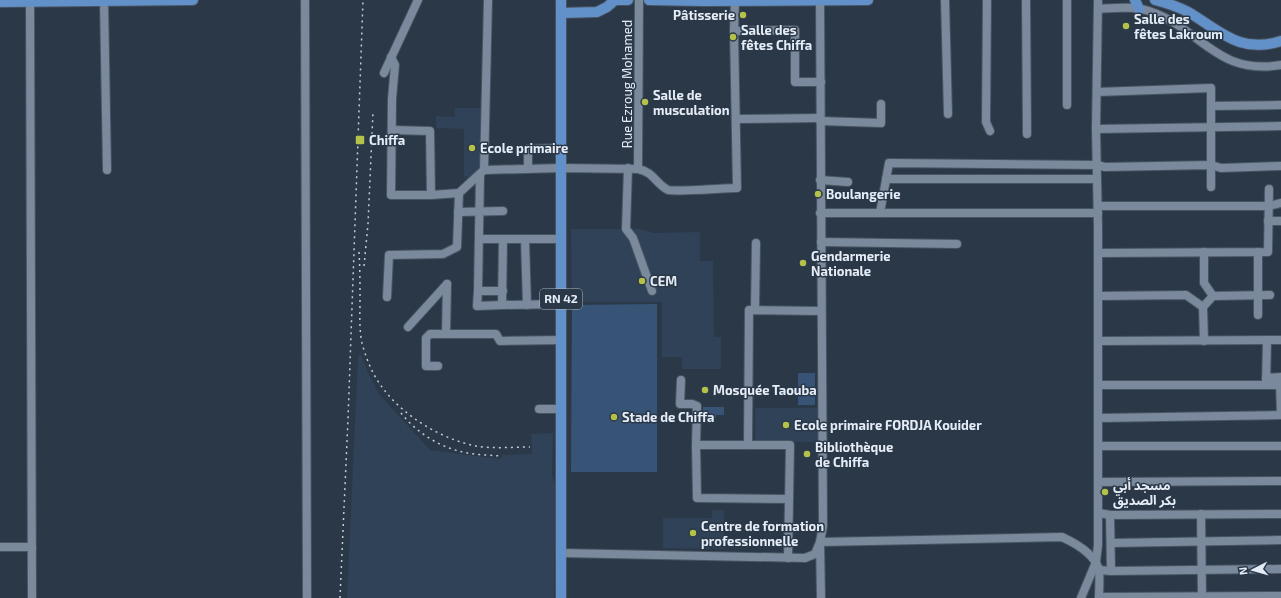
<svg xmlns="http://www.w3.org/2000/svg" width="1281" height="598" viewBox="0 0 1281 598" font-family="'Exo 2','Noto Sans Arabic',sans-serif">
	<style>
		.built { fill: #304257 }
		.green { fill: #375477 }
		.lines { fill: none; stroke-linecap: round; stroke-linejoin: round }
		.minor-casing { stroke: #495462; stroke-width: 10 }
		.major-casing { stroke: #495462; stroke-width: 12 }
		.minor { stroke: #7a899c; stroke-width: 8 }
		.major { stroke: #6291c9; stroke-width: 10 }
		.rail { stroke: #c3ccd8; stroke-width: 1.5; stroke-dasharray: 2 4; stroke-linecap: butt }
		.poi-dot { fill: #b4c24a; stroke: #2b3848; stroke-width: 1.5 }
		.labels { text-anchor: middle; stroke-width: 3; stroke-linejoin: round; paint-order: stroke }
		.shield { fill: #2b3848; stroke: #acb6c2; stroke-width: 1 }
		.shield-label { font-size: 12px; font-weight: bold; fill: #e4ecf7 }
		.poi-label { font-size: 13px; font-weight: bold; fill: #e4ecf7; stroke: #2b3848; text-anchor: start }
		.street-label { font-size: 13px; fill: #e4ecf7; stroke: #2b3848 }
	</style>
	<rect width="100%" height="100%" fill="#2b3848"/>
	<g class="built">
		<path d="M455,108H481L480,167L470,179L467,176L464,177V129L436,128V116L455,117Z"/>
		<path d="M571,229H640L654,233L700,232V261H713L714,337H721V369H682V357H662V302H572Z"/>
		<path d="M361,354L368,373L379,394L430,450L501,459L502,455L532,454L531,434L553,433L552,476L556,486L554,598H347L358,357Z"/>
		<rect x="755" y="408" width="63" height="34"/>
		<path d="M712,510H724V549L663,548V518H712Z"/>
	</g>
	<g class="green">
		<path d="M657,304V472H571L572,305Z"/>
		<rect x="798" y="373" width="17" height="32"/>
		<path d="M703,407H724V415H716V418L703,419Z"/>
	</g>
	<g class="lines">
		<defs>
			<g id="minor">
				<path d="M30,0L32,598"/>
				<path d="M305,0L307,598"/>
				<path d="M488,0L484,170L561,168L638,169C654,172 655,183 668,190C675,192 726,188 737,188L734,31L735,0"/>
				<path d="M945,0L948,114"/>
				<path d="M987,0L986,122L990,131"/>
				<path d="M1026,0L1027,134"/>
				<path d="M104,1L107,170"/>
				<path d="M1098,9C1115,8 1133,6 1149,11C1201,28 1216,76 1281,65"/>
				<path d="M734,31L795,30V82H821"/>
				<path d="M391,57L395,65L392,99L391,195H431L459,193L484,170"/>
				<path d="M384,73L418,0"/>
				<path d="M1097,92L1211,88V187"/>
				<path d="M1067,105V0"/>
				<path d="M1211,106L1281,105"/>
				<path d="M736,119L820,118"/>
				<path d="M820,121L881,123V104"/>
				<path d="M1096,129L1281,126"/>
				<path d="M392,130L430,131L431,195"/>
				<path d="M628,168L626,229L633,238L652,291"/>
				<path d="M528,169V149L561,148"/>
				<path d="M638,169L639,0"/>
				<path d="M480,175L478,291H503"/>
				<path d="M886,179H1097"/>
				<path d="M820,180L848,182"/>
				<path d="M1098,206H1269L1281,203"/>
				<path d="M458,212L503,211"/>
				<path d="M820,213H1098"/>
				<path d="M880,213L889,163L1097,165L1105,167L1211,165L1221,168L1281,166"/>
				<path d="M1268,221H1281"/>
				<path d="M479,239H561"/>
				<path d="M503,239L502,305L561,304"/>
				<path d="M525,240L527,305"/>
				<path d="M821,242L957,244"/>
				<path d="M1204,252V283L1213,296L1203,307L1204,341"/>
				<path d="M1258,252V315"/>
				<path d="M1098,253L1268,252L1269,189"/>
				<path d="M478,291L477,306L502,305"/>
				<path d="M1098,296L1186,295L1203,307"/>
				<path d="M1213,296L1270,295"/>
				<path d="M387,297L389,255L443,254L457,247L459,193"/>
				<path d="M755,310L756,243"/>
				<path d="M408,327L447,284"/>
				<path d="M446,334L447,284"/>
				<path d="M1099,341L1281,340"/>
				<path d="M438,366H426V338L430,334H496L500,341L562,340"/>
				<path d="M1266,378L1281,377"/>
				<path d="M681,380L680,404H692L697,406L696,445"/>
				<path d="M1099,385H1280L1281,413"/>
				<path d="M1266,385L1267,340"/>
				<path d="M539,409H562"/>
				<path d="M1099,418L1281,415"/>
				<path d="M748,445H696L697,498L789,499"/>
				<path d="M1099,446H1281"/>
				<path d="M1099,482L1281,481"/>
				<path d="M1099,513L1110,515L1281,514"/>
				<path d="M1201,514L1202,598"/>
				<path d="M1110,515L1111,571"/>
				<path d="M1111,543L1281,540"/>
				<path d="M0,547H32"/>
				<path d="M562,553L805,558L815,554L820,542L823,526L820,0"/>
				<path d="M788,558L790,445H748L749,310L821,311"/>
				<path d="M1099,570L1111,571L1281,569"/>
				<path d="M1099,597L1281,596"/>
				<path d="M821,598L820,542L1062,537C1075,543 1095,554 1099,570C1100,578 1099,589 1099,598"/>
				<path d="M1081,598L1096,562L1098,545V228L1096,129L1098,0"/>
			</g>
			<g id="major">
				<path d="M561,0V598"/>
				<path d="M649,0L702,1L868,0"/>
				<path d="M1135,0L1139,9"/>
				<path d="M1155,0C1167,3 1179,7 1190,13C1221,32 1241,54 1281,41"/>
				<path d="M0,2L193,0"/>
				<path d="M561,13L597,12L607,7L615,0H628"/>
			</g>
		</defs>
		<use href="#minor" class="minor-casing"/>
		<use href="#major" class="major-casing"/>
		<use href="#minor" class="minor"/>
		<use href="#major" class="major"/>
		<g class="rail">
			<path d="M359,252C360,268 360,284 360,300C360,315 359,329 362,343C366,358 372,374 382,387C403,416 441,439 476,446C493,449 512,447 530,447"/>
			<path d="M364,266L368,224L373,112"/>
			<path d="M401,413C416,432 439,447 463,452C475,455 488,455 500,456"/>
			<path d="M340,598L348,419L363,0"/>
		</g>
	</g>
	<g class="poi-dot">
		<circle cx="743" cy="15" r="4"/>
		<circle cx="1126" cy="26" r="4"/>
		<circle cx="733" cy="37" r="4"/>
		<circle cx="645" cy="102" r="4"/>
		<rect x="355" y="135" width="10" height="10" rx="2"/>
		<circle cx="472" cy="148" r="4"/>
		<circle cx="818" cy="194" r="4"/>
		<circle cx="803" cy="263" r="4"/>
		<circle cx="642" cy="281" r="4"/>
		<circle cx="705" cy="390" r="4"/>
		<circle cx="614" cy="417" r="4"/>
		<circle cx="786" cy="425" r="4"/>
		<circle cx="807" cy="454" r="4"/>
		<circle cx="1105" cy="492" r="4"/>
		<circle cx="693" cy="533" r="4"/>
	</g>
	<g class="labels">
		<rect class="shield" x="540" y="289" width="42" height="20" rx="3"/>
		<g class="shield-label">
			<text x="561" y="303">RN 42</text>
		</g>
		<g class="poi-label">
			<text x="735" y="20" text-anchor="end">Pâtisserie</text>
			<text x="1134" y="24">Salle des<tspan x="1134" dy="15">fêtes Lakroum</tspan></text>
			<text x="741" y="35">Salle des<tspan x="741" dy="15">fêtes Chiffa</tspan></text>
			<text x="653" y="100">Salle de<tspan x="653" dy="15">musculation</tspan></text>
			<text x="369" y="145">Chiffa</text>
			<text x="480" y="153">Ecole primaire</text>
			<text x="826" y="199">Boulangerie</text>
			<text x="811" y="261">Gendarmerie<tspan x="811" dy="15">Nationale</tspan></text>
			<text x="650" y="286">CEM</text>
			<text x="713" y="395">Mosquée Taouba</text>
			<text x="622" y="422">Stade de Chiffa</text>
			<text x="794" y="430">Ecole primaire FORDJA Kouider</text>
			<text x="815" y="452">Bibliothèque<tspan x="815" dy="15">de Chiffa</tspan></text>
			<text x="1113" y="490">مسجد أبي<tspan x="1113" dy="15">بكر الصديق</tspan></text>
			<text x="701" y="531">Centre de formation<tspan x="701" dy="15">professionnelle</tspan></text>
		</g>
		<g class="street-label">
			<text transform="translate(627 84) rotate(-90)" y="5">Rue Ezroug Mohamed</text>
		</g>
	</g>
	<g transform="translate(1253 570) rotate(264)" stroke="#2b3848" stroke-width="3" paint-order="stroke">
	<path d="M0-3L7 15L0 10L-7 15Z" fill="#e4ecf7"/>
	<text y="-6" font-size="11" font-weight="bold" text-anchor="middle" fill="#e4ecf7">N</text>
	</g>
</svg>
